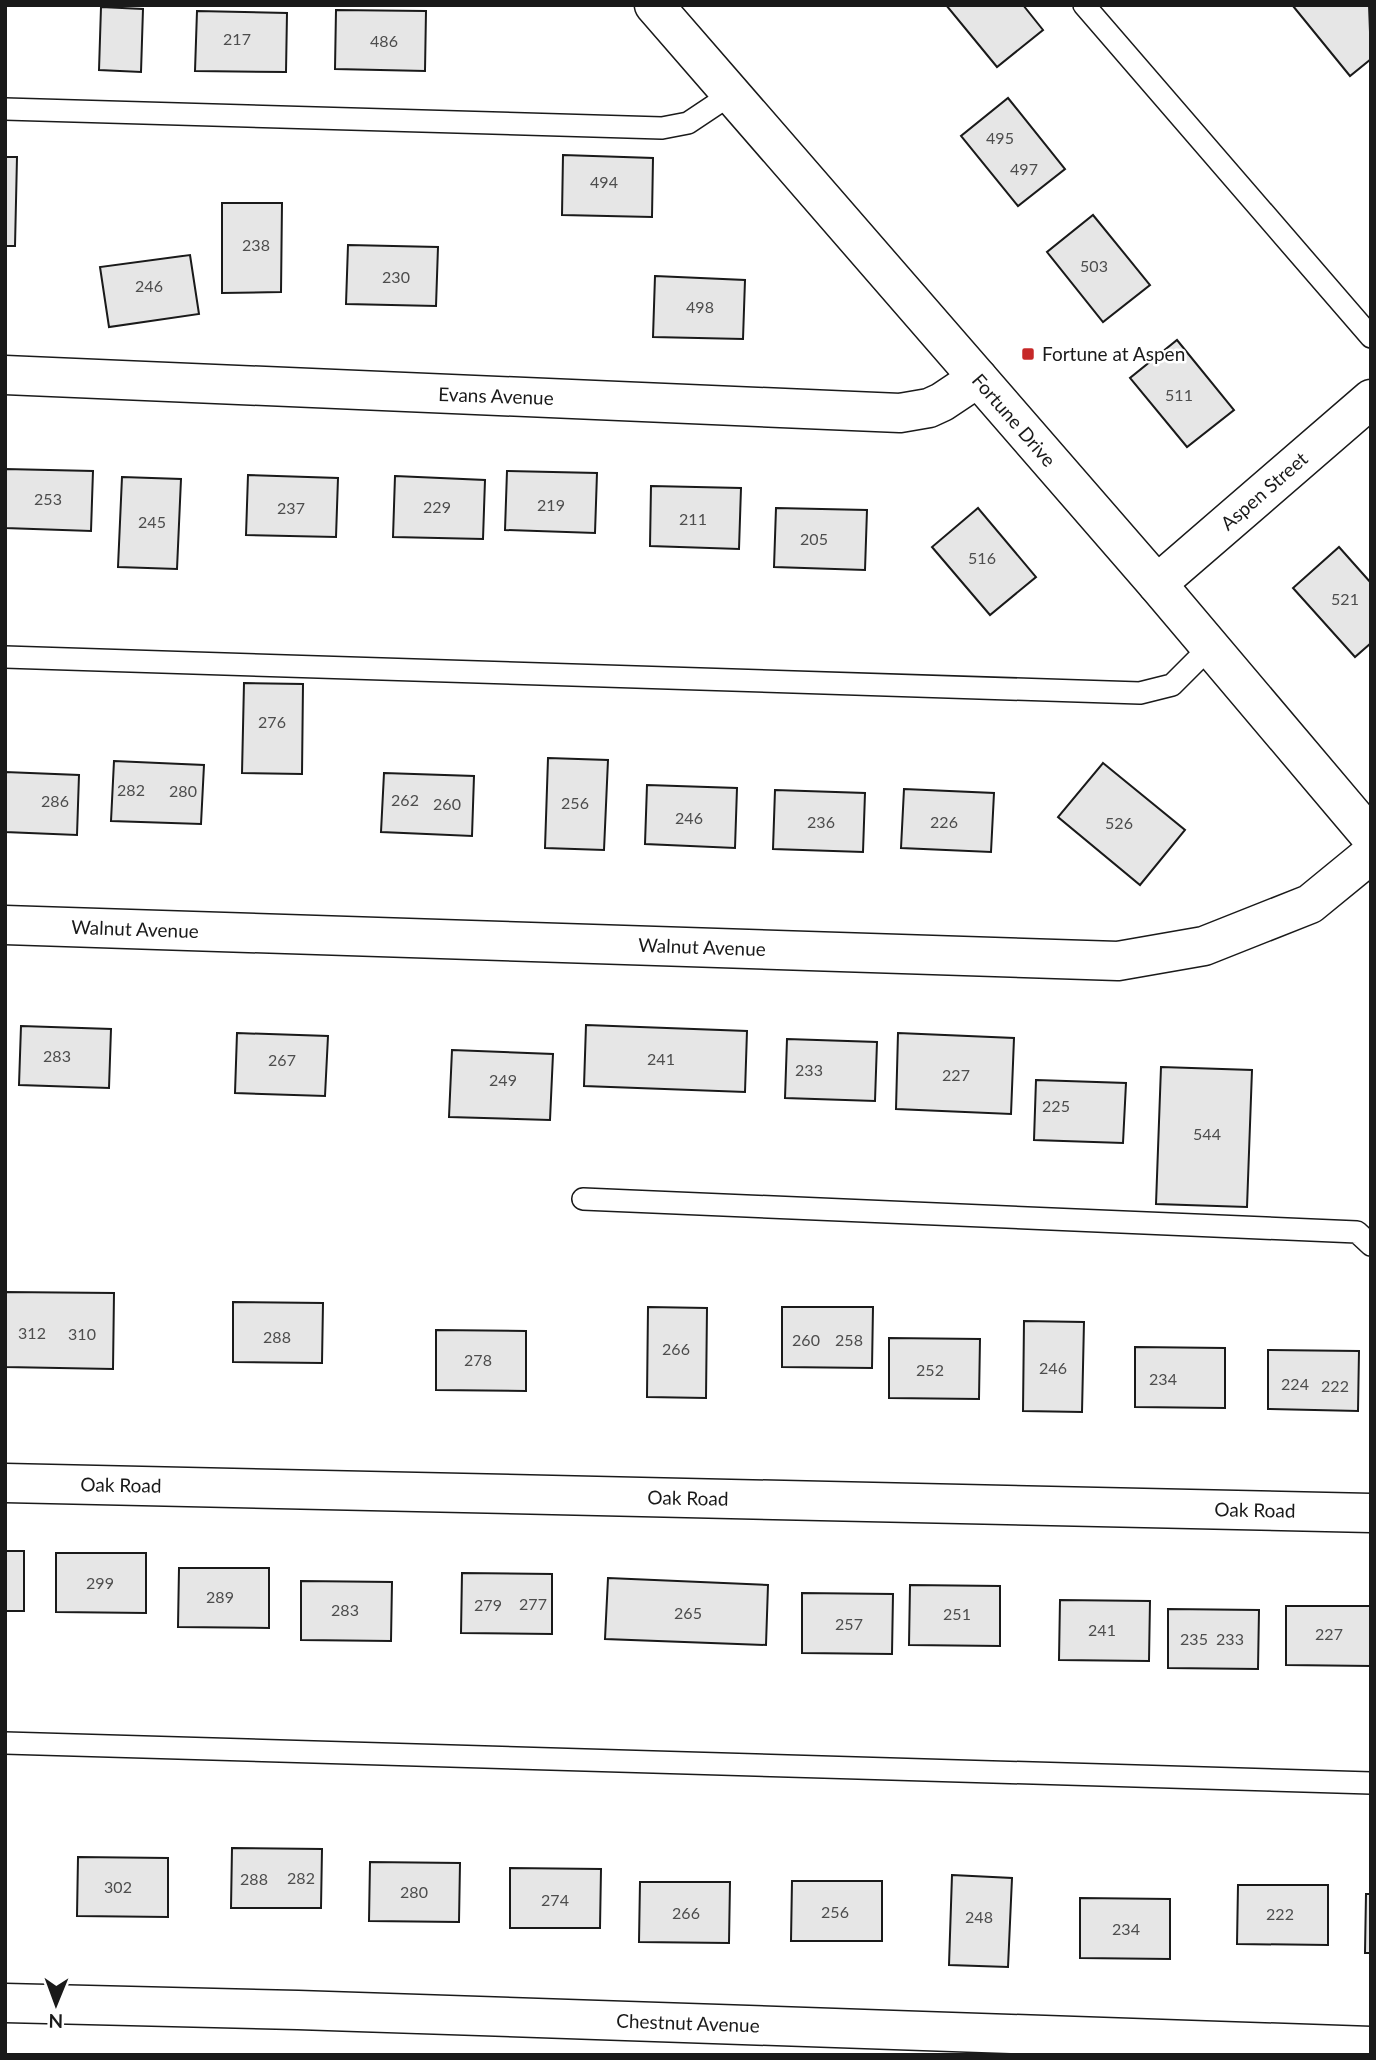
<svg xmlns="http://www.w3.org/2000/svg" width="1376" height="2060" viewBox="0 0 1376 2060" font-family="Lato,sans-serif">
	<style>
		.building { fill: #e6e6e6; stroke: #1a1a1a; stroke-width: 2 }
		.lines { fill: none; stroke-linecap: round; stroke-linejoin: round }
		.lane-casing { stroke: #1a1a1a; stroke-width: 24 }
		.street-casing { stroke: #1a1a1a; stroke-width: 41 }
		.secondary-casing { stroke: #1a1a1a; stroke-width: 41 }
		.lane { stroke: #fff; stroke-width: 21 }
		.street { stroke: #fff; stroke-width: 38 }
		.secondary { stroke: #fff; stroke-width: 38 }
		.poi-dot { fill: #c62828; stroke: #fff; stroke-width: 2.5 }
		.labels { text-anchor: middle; stroke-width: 5; stroke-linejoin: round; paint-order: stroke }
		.number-label { font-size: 16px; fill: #4d4d4d }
		.poi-label { font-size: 19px; fill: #1a1a1a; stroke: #fff; text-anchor: start }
		.street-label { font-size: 19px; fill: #1a1a1a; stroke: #fff }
	</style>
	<rect width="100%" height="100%" fill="#fff"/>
	<g class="building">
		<path d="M946,5H1023L1043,30L997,67Z"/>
		<path d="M1295,5H1369L1371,59L1350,76L1293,6Z"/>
		<path d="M101,7L143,9L141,72L99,70Z"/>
		<path d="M336,10L426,11L425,71L335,69Z"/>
		<path d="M197,11L287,13L286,72L195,71Z"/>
		<path d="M1008,98L1065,169L1018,206L961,136Z"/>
		<path d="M563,155L653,158L652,217L562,215Z"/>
		<path d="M5,157H17L15,246H5Z"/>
		<path d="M222,203H282L281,292L222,293Z"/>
		<path d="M1093,215L1150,285L1103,322L1047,252Z"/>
		<path d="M348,245L438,247L436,306L346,304Z"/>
		<path d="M190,255L199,314L109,327L100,267Z"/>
		<path d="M655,276L745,280L743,339L653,337Z"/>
		<path d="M1177,340L1234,410L1187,447L1130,378Z"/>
		<path d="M5,469L93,471L91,531L5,528Z"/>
		<path d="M507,471L597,473L595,533L505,530Z"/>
		<path d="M248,475L338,478L336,537L246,535Z"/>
		<path d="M395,476L485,480L483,539L393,537Z"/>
		<path d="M122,477L181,479L177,569L118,567Z"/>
		<path d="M651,486L741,488L739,549L650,546Z"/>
		<path d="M776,508L867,510L865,570L774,567Z"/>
		<path d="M978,508L1036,577L990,615L932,547Z"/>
		<path d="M1339,547L1371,583V643L1355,657L1293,588Z"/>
		<path d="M244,683L303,684L302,774L242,773Z"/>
		<path d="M548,758L608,760L604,850L545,848Z"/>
		<path d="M114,761L204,765L201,824L111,821Z"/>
		<path d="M1103,763L1185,830L1140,885L1058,817Z"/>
		<path d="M5,772L79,775L77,835L5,832Z"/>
		<path d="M384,773L474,776L472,836L381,832Z"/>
		<path d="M647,785L737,788L735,848L645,844Z"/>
		<path d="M904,789L994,793L991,852L901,848Z"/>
		<path d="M775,790L865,793L863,852L773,849Z"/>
		<path d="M586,1025L747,1031L745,1092L584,1086Z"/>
		<path d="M21,1026L111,1029L109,1088L19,1085Z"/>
		<path d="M237,1033L328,1036L325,1096L235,1093Z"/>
		<path d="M898,1033L1014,1038L1011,1114L896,1109Z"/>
		<path d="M787,1039L877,1042L875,1101L785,1098Z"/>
		<path d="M452,1050L553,1054L550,1120L449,1117Z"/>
		<path d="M1161,1067L1252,1070L1247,1207L1156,1204Z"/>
		<path d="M1036,1080L1126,1083L1123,1143L1034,1140Z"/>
		<path d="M5,1292L114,1293L113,1369L5,1367Z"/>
		<path d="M233,1302L323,1303L322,1363L233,1362Z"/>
		<path d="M648,1307L707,1308L706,1398L647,1397Z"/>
		<path d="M782,1307H873L872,1368L782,1367Z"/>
		<path d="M1024,1321L1084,1322L1082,1412L1023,1411Z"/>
		<path d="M436,1330L526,1331V1391L436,1390Z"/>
		<path d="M889,1338L980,1339L979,1399L889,1398Z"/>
		<path d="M1135,1347L1225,1348V1408L1135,1407Z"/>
		<path d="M1268,1350L1359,1351L1358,1411L1268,1409Z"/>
		<rect x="5" y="1551" width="19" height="60"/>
		<path d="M56,1553H146V1613L56,1612Z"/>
		<path d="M179,1568H269V1628L178,1627Z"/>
		<path d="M462,1573L552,1574V1634L461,1633Z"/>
		<path d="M608,1578L768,1585L766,1645L605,1639Z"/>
		<path d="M301,1581L392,1582L391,1641L301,1640Z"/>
		<path d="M910,1585L1000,1586V1646L909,1645Z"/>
		<path d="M802,1593L893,1594L892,1654L802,1653Z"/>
		<path d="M1060,1600L1150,1601L1149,1661L1059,1660Z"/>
		<path d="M1286,1606H1371V1666L1286,1665Z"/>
		<path d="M1168,1609L1259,1610L1258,1669L1168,1668Z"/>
		<path d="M232,1848L322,1849L321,1908H231Z"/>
		<path d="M78,1857L168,1858V1917L77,1916Z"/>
		<path d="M370,1862L460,1863L459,1922L369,1921Z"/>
		<path d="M510,1868L601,1869L600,1928H510Z"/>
		<path d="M952,1875L1012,1878L1008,1967L949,1965Z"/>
		<path d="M792,1881H882V1941H791Z"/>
		<path d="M640,1882H730L729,1943L639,1942Z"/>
		<path d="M1238,1885H1328V1945L1237,1944Z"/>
		<path d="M1366,1894H1371V1953H1365Z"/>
		<path d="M1080,1898L1170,1899V1959L1080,1958Z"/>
	</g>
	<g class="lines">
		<defs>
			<g id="lane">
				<path d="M1084,5L1371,337"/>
				<path d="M5,109L662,128L688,123L730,95"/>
				<path d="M5,657L1140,693L1172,685L1210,647"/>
				<path d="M583,1199L1357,1232L1371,1245"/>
				<path d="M5,1743L1371,1783"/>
			</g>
			<g id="street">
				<path d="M5,375L900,413L929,408L942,402L978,378"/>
				<path d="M1157,584L1371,399"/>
				<path d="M5,925L1118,961L1204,946L1310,904L1371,854"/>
				<path d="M5,1483L1371,1513"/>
				<path d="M5,2003L298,2010L1371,2046"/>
			</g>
			<path id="secondary" d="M654,5L1157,584L1371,837"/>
		</defs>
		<use href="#lane" class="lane-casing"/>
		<use href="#street" class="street-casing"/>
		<use href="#secondary" class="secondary-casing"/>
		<use href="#lane" class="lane"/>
		<use href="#street" class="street"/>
		<use href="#secondary" class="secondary"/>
	</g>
	<rect class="poi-dot" x="1021" y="347" width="14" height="14" rx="3.5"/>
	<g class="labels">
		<g class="number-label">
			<text x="237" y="45">217</text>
			<text x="384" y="47">486</text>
			<text x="1000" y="144">495</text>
			<text x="1024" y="175">497</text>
			<text x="604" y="188">494</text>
			<text x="256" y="251">238</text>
			<text x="1094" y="272">503</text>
			<text x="396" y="283">230</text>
			<text x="149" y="292">246</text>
			<text x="700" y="313">498</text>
			<text x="1179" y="401">511</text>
			<text x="48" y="505">253</text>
			<text x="551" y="511">219</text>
			<text x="437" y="513">229</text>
			<text x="291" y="514">237</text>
			<text x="693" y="525">211</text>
			<text x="152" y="528">245</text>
			<text x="814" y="545">205</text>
			<text x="982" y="564">516</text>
			<text x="1345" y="605">521</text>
			<text x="272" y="728">276</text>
			<text x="131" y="796">282</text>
			<text x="183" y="797">280</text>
			<text x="405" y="806">262</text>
			<text x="55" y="807">286</text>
			<text x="575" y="809">256</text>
			<text x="447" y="810">260</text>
			<text x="689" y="824">246</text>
			<text x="821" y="828">236</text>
			<text x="944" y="828">226</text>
			<text x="1119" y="829">526</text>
			<text x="57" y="1062">283</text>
			<text x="661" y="1065">241</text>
			<text x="282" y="1066">267</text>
			<text x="809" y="1076">233</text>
			<text x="956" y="1081">227</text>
			<text x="503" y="1086">249</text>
			<text x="1056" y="1112">225</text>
			<text x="1207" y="1140">544</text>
			<text x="32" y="1339">312</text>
			<text x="82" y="1340">310</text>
			<text x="277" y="1343">288</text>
			<text x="806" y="1346">260</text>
			<text x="849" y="1346">258</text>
			<text x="676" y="1355">266</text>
			<text x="478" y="1366">278</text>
			<text x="1053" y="1374">246</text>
			<text x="930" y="1376">252</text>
			<text x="1163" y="1385">234</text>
			<text x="1295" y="1390">224</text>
			<text x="1335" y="1392">222</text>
			<text x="100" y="1589">299</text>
			<text x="220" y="1603">289</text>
			<text x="533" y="1610">277</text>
			<text x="488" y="1611">279</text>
			<text x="345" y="1616">283</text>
			<text x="688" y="1619">265</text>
			<text x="957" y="1620">251</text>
			<text x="849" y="1630">257</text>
			<text x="1102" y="1636">241</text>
			<text x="1329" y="1640">227</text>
			<text x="1194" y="1645">235</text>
			<text x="1230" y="1645">233</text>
			<text x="301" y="1884">282</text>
			<text x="254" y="1885">288</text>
			<text x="118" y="1893">302</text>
			<text x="414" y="1898">280</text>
			<text x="555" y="1906">274</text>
			<text x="835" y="1918">256</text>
			<text x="686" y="1919">266</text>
			<text x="1280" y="1920">222</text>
			<text x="979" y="1923">248</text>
			<text x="1126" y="1935">234</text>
		</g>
		<g class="poi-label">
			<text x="1042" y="361">Fortune at Aspen</text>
		</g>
		<g class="street-label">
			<text transform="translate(496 396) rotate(2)" y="7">Evans Avenue</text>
			<text transform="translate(1014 420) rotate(49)" y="7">Fortune Drive</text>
			<text transform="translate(1264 491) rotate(-41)" y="7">Aspen Street</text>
			<text transform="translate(135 929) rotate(2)" y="7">Walnut Avenue</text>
			<text transform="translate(702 947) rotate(2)" y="7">Walnut Avenue</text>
			<text transform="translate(121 1485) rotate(1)" y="7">Oak Road</text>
			<text transform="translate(688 1498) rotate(1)" y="7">Oak Road</text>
			<text transform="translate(1255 1510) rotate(1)" y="7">Oak Road</text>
			<text transform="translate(688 2023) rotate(2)" y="7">Chestnut Avenue</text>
		</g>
	</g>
	<rect width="1376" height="2060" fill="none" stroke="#1a1a1a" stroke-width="14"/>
	<g transform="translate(56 2004) rotate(181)" stroke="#ffffff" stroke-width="5" paint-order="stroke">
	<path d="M0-5L12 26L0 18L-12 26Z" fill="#1a1a1a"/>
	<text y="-10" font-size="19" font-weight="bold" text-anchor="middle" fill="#1a1a1a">N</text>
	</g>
</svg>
